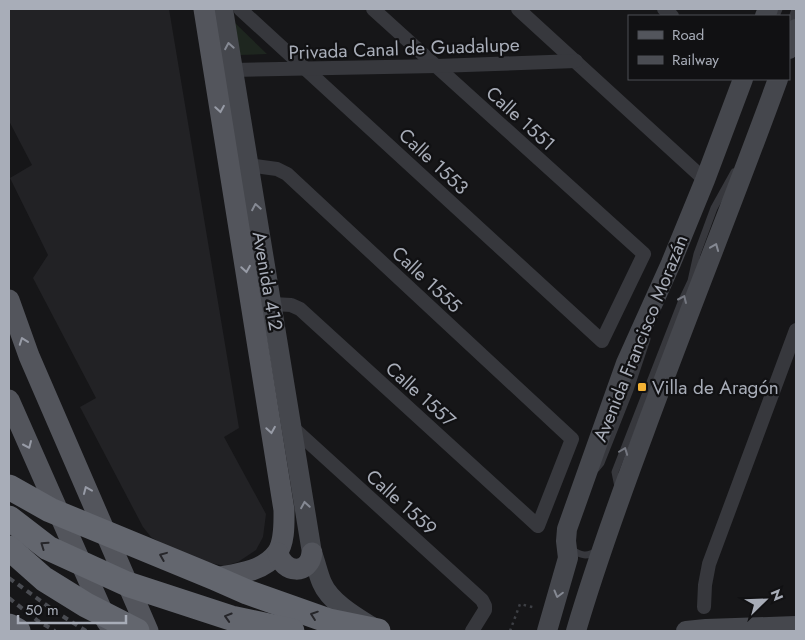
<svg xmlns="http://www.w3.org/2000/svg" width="805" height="640" viewBox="0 0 805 640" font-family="Jost,sans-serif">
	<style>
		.built { fill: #222225 }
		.green { fill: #1e261f }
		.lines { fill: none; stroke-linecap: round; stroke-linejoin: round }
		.path { stroke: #3d3f44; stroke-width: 2.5; stroke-dasharray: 2.5 4; stroke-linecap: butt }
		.lane { stroke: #37383d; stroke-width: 7 }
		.street { stroke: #37383d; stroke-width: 14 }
		.secondary { stroke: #45474d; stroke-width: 20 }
		.primary { stroke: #53555c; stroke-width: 21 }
		.highway { stroke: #63666e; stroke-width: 25 }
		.rail { stroke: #4a4c52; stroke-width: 4; stroke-dasharray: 6 5; stroke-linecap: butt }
		.oneway { stroke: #858993 }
		.oneway2 { stroke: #979ba6 }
		.oneway3 { stroke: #757881 }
		.oneway4 { stroke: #26262a }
		.poi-dot { fill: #f2b134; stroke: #111113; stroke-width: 2 }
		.labels { text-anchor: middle; stroke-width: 4.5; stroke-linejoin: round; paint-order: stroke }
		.street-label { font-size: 19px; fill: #a8adb8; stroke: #111113 }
		.poi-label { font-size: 19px; fill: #a8adb8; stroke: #111113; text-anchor: start }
	</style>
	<rect width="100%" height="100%" fill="#161618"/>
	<path class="built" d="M9,9H169L239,428L224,437L266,514L263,537L256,550L238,562L224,566L185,557L151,537L143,527L80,407L96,398L33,278L48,255L10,178L32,165L9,121Z"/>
	<path class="green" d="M233,21L267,54L240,55Z"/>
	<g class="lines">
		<path class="path" d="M510,631L520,604L536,608"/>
		<g class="lane">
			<path d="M776,16L779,9"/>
			<path d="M789,27L795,9"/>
			<path d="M596,469L601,463L630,390L647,339"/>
			<path d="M618,487L615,472L682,300L691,281L697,254L714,208L734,172"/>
			<path d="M571,549C581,556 587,557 597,551"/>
		</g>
		<g class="street">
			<path d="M240,9L602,341L644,254L373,9"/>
			<path d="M518,9L705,180"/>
			<path d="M664,9L672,16"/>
			<path d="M233,70L437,66L576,61"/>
			<path d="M248,165L277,169L287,174L572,439L538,526L300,309L291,305L273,304"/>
			<path d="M292,427L482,600L485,606V610L472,631"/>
			<path d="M704,607L705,585L709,564L796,330"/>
		</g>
		<g class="secondary">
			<path d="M223,9L312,553C316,563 318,574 322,583C330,602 356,617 372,627"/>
			<path d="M765,16L768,9"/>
			<path d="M789,49L796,29"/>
			<path d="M547,631L568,558L566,541L567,529L626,363L671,263L705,180L743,79"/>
			<path d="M576,631C596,563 620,497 645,430C688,313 735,197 778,79"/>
			<path d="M686,631L706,629L796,626"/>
		</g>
		<g class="primary">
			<path d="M204,9L284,510C284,523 285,542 277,553C263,572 236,574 215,578"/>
			<path d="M9,300L29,356L148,631"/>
			<path d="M9,400L107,622"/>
			<path d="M278,553C283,573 309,576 312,553"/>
		</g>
		<g class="highway">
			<path d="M9,487L50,510L215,578L247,592L329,621L378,631"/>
			<path d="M9,518L48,548L127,584L231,618L292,631"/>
			<path d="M9,548L44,579L86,605L137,631"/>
			<path d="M9,626L18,631"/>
		</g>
		<g class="rail">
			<path d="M9,578L56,612L86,631"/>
			<path d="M9,598L38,621L55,631"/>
		</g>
	</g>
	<defs><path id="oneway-chevron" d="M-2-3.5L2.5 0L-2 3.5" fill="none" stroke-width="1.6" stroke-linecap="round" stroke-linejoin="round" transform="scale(1.25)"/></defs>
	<g class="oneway">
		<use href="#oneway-chevron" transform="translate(229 46) rotate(-100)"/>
		<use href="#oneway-chevron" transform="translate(256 207) rotate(-100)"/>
		<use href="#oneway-chevron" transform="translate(715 247) rotate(-68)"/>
		<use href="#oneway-chevron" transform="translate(305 505) rotate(-99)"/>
		<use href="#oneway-chevron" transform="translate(558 594) rotate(105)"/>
	</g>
	<g class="oneway2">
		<use href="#oneway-chevron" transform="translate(220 109) rotate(81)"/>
		<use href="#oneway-chevron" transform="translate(246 269) rotate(81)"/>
		<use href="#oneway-chevron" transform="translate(23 341) rotate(-110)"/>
		<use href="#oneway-chevron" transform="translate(271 430) rotate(81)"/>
		<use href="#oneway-chevron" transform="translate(28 445) rotate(66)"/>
		<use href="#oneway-chevron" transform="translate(87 490) rotate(-113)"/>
	</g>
	<g class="oneway3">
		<use href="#oneway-chevron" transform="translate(683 299) rotate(-66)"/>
		<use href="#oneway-chevron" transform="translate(624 451) rotate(-69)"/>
	</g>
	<g class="oneway4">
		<use href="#oneway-chevron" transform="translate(44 545) rotate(-145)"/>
		<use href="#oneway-chevron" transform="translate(163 556) rotate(-158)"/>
		<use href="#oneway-chevron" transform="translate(314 615) rotate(-161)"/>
		<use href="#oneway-chevron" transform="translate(228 617) rotate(-163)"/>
	</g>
	<rect class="poi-dot" x="637" y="382" width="10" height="10" rx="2.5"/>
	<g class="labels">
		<g class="street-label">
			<text transform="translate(404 48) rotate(-2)" y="7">Privada Canal de Guadalupe</text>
			<text transform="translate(521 118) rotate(42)" y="7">Calle 1551</text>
			<text transform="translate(434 161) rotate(43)" y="7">Calle 1553</text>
			<text transform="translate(427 279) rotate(43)" y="7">Calle 1555</text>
			<text transform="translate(268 281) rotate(80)" y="7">Avenida 412</text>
			<text transform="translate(640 338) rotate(-68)" y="7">Avenida Francisco Morazán</text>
			<text transform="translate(421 394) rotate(42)" y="7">Calle 1557</text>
			<text transform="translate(402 502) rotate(42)" y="7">Calle 1559</text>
		</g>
		<g class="poi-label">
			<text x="652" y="394">Villa de Aragón</text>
		</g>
	</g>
	<rect width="805" height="640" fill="none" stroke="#a8adb8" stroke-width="20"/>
	<rect x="628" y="15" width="162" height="65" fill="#111113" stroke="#4d4f55"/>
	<rect x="638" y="31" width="25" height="8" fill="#53555c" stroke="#4d4f55"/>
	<text x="672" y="40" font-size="15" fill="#a8adb8">Road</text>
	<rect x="638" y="56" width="25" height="8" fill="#4a4c52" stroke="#4d4f55"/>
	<text x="672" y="65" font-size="15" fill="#a8adb8">Railway</text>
	<g transform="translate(765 600) rotate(67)" stroke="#111113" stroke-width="4" paint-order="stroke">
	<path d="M0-4L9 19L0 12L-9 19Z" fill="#a8adb8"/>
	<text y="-8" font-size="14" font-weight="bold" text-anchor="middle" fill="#a8adb8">N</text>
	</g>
	<path d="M18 615v8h108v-8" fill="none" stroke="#a8adb8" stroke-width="2.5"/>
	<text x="25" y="615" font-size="15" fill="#a8adb8" stroke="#111113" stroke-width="4" paint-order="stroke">50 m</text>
</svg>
